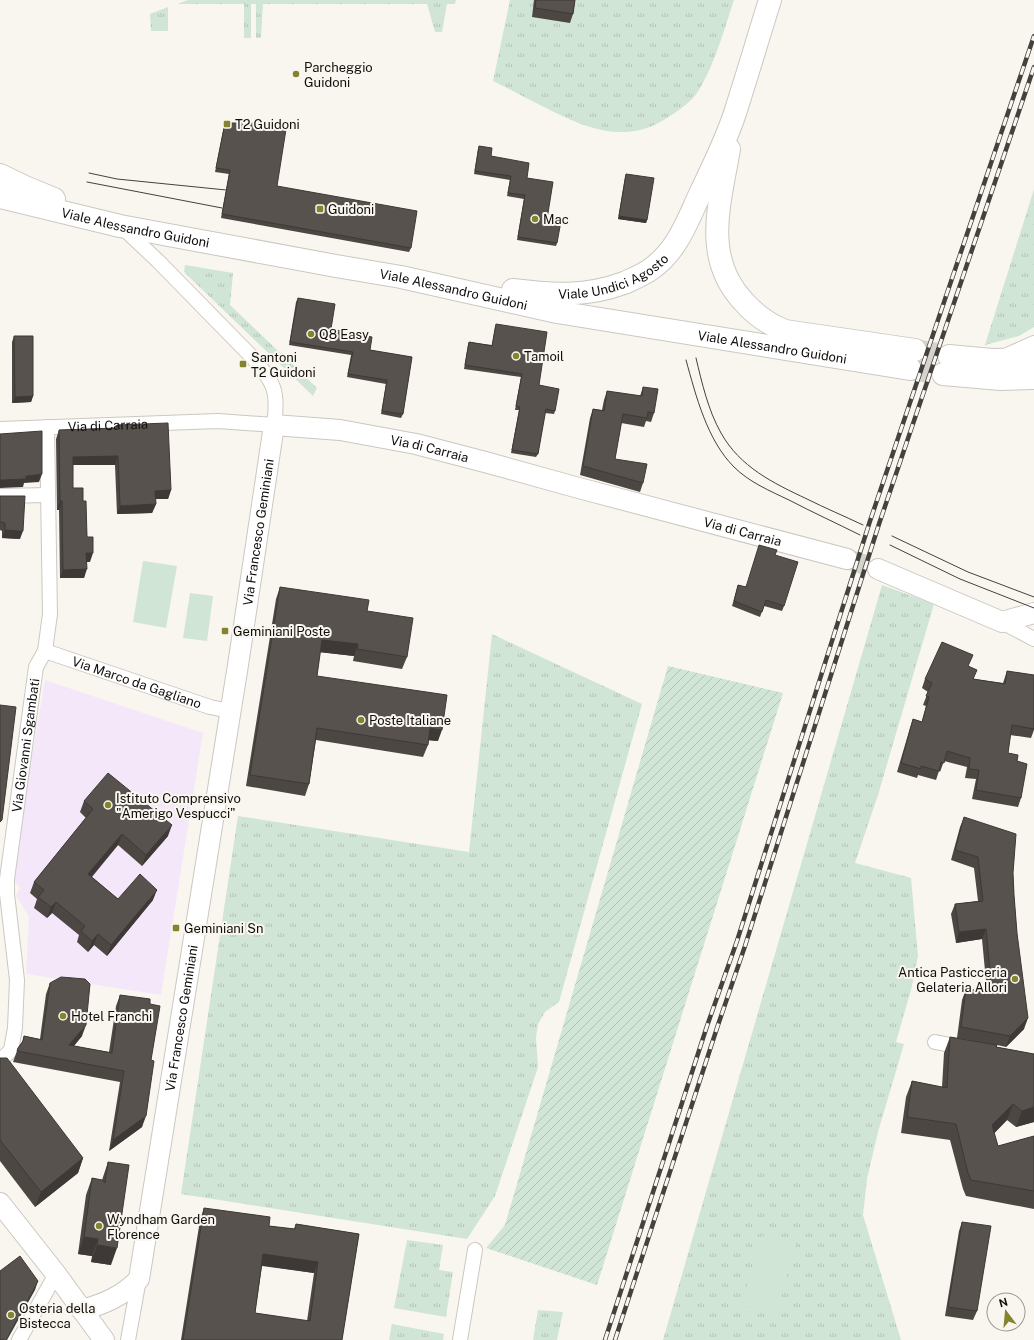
<svg xmlns="http://www.w3.org/2000/svg" width="1034" height="1340" viewBox="0 0 1034 1340" font-family="'Public Sans',sans-serif">
	<style>
		.education { fill: #f5e7fa }
		.grass { fill: url(#grass-tufts) }
		.garden { fill: url(#garden-furrows) }
		.pitch { fill: #d0e5d5 }
		.lines { fill: none; stroke-linecap: round; stroke-linejoin: round }
		.secondary-tunnel { stroke: #d6d3cd; stroke-width: 20; stroke-dasharray: 20 10; stroke-linecap: butt }
		.primary-tunnel { stroke: #d6d3cd; stroke-width: 22; stroke-dasharray: 22 11; stroke-linecap: butt }
		.street-casing { stroke: #cbc8c1; stroke-width: 16 }
		.secondary-casing { stroke: #cbc8c1; stroke-width: 22 }
		.primary-casing { stroke: #cbc8c1; stroke-width: 24 }
		.street { stroke: #fff; stroke-width: 14 }
		.secondary { stroke: #fff; stroke-width: 20 }
		.primary { stroke: #fff; stroke-width: 22 }
		.tram { stroke: #44423f; stroke-width: 1 }
		.rail-casing { stroke: #44423f; stroke-width: 4.5 }
		.rail { stroke: #f9f6ef; stroke-width: 3; stroke-dasharray: 9; stroke-linecap: butt }
		.wall { fill: #4c4743; fill-rule: evenodd }
		.shaded-wall { fill: #3e3937 }
		.building { fill: #58524e; stroke: #3e3937; fill-rule: evenodd }
		.poi-dot { fill: #84842e; stroke: #f9f6ef; stroke-width: 1.5 }
		.labels { text-anchor: middle; stroke-width: 4; stroke-linejoin: round; paint-order: stroke }
		.poi-label { font-size: 13px; fill: #100e0c; stroke: #f9f6ef; text-anchor: start }
		.street-label { font-size: 13px; fill: #100e0c; stroke: #f9f6ef }
	</style>
	<defs>
		<pattern id="grass-tufts" width="24" height="20" patternUnits="userSpaceOnUse"><rect width="24" height="20" fill="#d0e5d5"/><path d="M3 7l-1-3M5 7V3M7 7l1-3M15 17l-1-3M17 17v-4M19 17l1-3" fill="none" stroke="#b2c3b6"/></pattern>
		<pattern id="garden-furrows" width="10" height="10" patternUnits="userSpaceOnUse"><rect width="10" height="10" fill="#d0e5d5"/><path d="M-1 1l2-2M0 10L10 0M9 11l2-2" fill="none" stroke="#b2c3b6"/></pattern>
	</defs>
	<rect width="100%" height="100%" fill="#f9f6ef"/>
	<path class="education" d="M45,680L203,733L161,995L26,974L29,917L16,896L20,887L11,878Z"/>
	<g class="grass">
		<path d="M188,0H456L455,4H447L442,32H435L427,4H263L261,38H256V4H251V38H244V4H177Z"/>
		<path d="M510,0H734C724,30 714,67 697,93C691,102 679,110 670,116C661,122 650,128 640,130C605,138 572,121 542,106C526,98 510,89 493,81Z"/>
		<path d="M168,7V31H151L150,14Z"/>
		<path d="M1034,189V327L1019,336L985,345Z"/>
		<path d="M185,265L233,273L230,305L317,388L313,396L184,272Z"/>
		<path d="M882,585L934,604L878,795L855,863L911,878L918,956L911,990L896,1042L904,1044L878,1132L867,1179L863,1215L901,1340H663Z"/>
		<path d="M492,634L642,704L559,1002L545,1012L538,1024L536,1038L538,1067L495,1196L467,1239L181,1194L238,816L469,852Z"/>
		<path d="M407,1240L443,1245L439,1270L453,1272L446,1317L394,1308Z"/>
		<path d="M538,1310L563,1312L557,1340H533Z"/>
		<path d="M392,1324L444,1334L443,1340H389Z"/>
	</g>
	<path class="garden" d="M668,666L783,693L597,1285L486,1248L505,1225Z"/>
	<g class="pitch">
		<path d="M143,561L177,566L166,628L133,622Z"/>
		<path d="M190,593L213,596L207,641L183,638Z"/>
		<path d="M762,1236L796,1244L776,1314L741,1305Z"/>
	</g>
	<g class="lines">
		<path class="secondary-tunnel" d="M847,559L878,569"/>
		<g class="primary-tunnel">
			<path d="M915,350L949,356"/>
			<path d="M910,369L943,374"/>
		</g>
		<defs>
			<g id="street">
				<path d="M1007,355L1034,343"/>
				<path id="s1" d="M0,429L218,421L274,425C279,391 274,382 252,357L158,261L122,227"/>
				<path d="M0,496L48,495"/>
				<path d="M1002,622L1034,639"/>
				<path id="s2" d="M45,651L210,707L230,711"/>
				<path d="M935,1042L966,1048"/>
				<path id="s3" d="M0,1058L4,1057L11,1050L15,1028L17,980L7,894V879L36,667L45,651L50,614L47,427"/>
				<path d="M19,1340L56,1274"/>
				<path d="M128,1340L139,1279"/>
				<path d="M460,1340L475,1250"/>
			</g>
			<g id="secondary">
				<path d="M878,569L1002,622L1034,613"/>
				<path d="M0,1203L56,1274L104,1340"/>
				<path id="s4" d="M82,1310C104,1304 123,1296 139,1279L238,665L274,425L340,430L416,444L485,462L575,487L847,559"/>
			</g>
			<g id="primary">
				<path d="M729,149C720,203 702,257 743,301C755,315 768,324 785,331L915,350"/>
				<path d="M0,175L25,187L54,199"/>
				<path id="s5" d="M0,197L120,226L336,266L401,277L557,312L910,369"/>
				<path id="s6" d="M513,290C552,295 586,297 624,283C633,279 643,275 651,269C677,251 687,222 700,194C712,168 726,141 735,113C747,76 758,38 770,0"/>
				<path d="M949,356L992,360L1034,359"/>
				<path d="M943,374L1001,379L1034,378"/>
			</g>
		</defs>
		<use href="#street" class="street-casing"/>
		<use href="#secondary" class="secondary-casing"/>
		<use href="#primary" class="primary-casing"/>
		<use href="#street" class="street"/>
		<use href="#secondary" class="secondary"/>
		<use href="#primary" class="primary"/>
		<g class="tram">
			<path d="M89,173L117,179L226,190"/>
			<path d="M87,182L222,208"/>
			<path d="M696,358C702,383 708,410 721,433C740,467 773,483 807,499C825,508 844,516 863,525"/>
			<path d="M686,360C696,396 707,440 734,467C749,482 770,491 789,500C812,512 836,523 860,535"/>
			<path d="M892,536L968,572L1034,597"/>
			<path d="M890,545L960,579L1034,608"/>
		</g>
		<defs>
			<g id="rail">
				<path d="M605,1340L707,1026L737,941L870,521L1034,36"/>
				<path d="M615,1340L718,1025L745,946L879,524L1034,67"/>
			</g>
		</defs>
		<use href="#rail" class="rail-casing"/>
		<use href="#rail" class="rail"/>
	</g>
	<g class="wall">
		<path d="M534,0H575L573,14L570,23L532,17Z"/>
		<path d="M225,123L277,186L411,248L409,252L221,218L229,174L215,172L224,126Z"/>
		<path d="M479,146L491,156L527,178L547,219L557,243L556,246L517,240L524,199L507,196L510,180L474,174L478,149Z"/>
		<path d="M626,174L647,220L646,223L618,219L625,177Z"/>
		<path d="M298,298L331,329L370,350L412,357L403,414L401,418L381,414L386,384L347,377L351,355L289,345L296,302Z"/>
		<path d="M496,324L539,385L555,411L554,414L545,413L538,454L536,457L511,453L519,410H515L521,377L464,369L468,345L469,342L492,345L495,327Z"/>
		<path d="M14,336L33,396L31,402L12,403V342Z"/>
		<path d="M643,387L654,413L651,422L646,421L644,427L621,423L615,459L643,483L640,492L580,475L590,418L593,409L602,410L604,400L607,391L640,396Z"/>
		<path d="M117,425L171,490L168,499H155L156,504L152,513L117,514L115,465H73V488L83,501L90,562H87L84,578H60L59,510H57L56,439L59,430L115,428Z"/>
		<path d="M0,496L20,539L2,538V531L0,530Z"/>
		<path d="M775,555L784,606L782,611L764,606L760,617L732,606L738,585L745,587Z"/>
		<path d="M280,587L367,611L407,657L402,669L353,661L354,656L320,652L317,676L438,741L428,740V745L423,757L316,740L309,784L305,796L246,786L276,599Z"/>
		<path d="M969,666L974,679L1003,683L1007,671L1034,675V730L1031,738L1010,735L1008,753L1017,761L1021,798L1018,807L972,799L976,779L965,778L967,767L944,761L940,772L939,771L936,780L918,775L917,778L897,772L910,728L913,719L922,722L926,706L923,705L928,692L922,688L925,679Z"/>
		<path d="M84,801L168,836L142,866L118,845L92,877L118,899L153,900L107,956L94,945L88,952L77,942L79,935L52,913L47,918L34,908L37,899L30,893L34,882L86,818L80,812Z"/>
		<path d="M964,817L1013,873L1014,895L1024,1029L1006,1047L997,1045V1047L1034,1054V1122L1016,1127L1007,1120L994,1133L998,1146L1034,1136V1209L966,1196L963,1189L950,1140L901,1133L906,1097L912,1081L942,1087L944,1053L950,1037L996,1045L957,1038L962,1000L966,989L987,992L982,939L956,943L951,914L955,904L978,901L974,868L951,860L960,827Z"/>
		<path d="M50,983L82,1036L74,1046L109,1052L116,1006L120,995L150,1004L151,1060L142,1127L109,1151L120,1082L13,1062L18,1048L22,1043L24,1036L40,1039L46,994Z"/>
		<path d="M0,1058L83,1158L78,1173L35,1207L0,1161Z"/>
		<path d="M108,1162L111,1265L91,1262L92,1256L78,1254L86,1195L92,1178L102,1180Z"/>
		<path d="M204,1208L269,1226L294,1229L296,1224L359,1234L342,1340H181L200,1220ZM262,1266L314,1273L307,1321L255,1313Z"/>
		<path d="M962,1222L977,1311L973,1320L945,1316L959,1231Z"/>
	</g>
	<g class="shaded-wall">
		<path d="M619,216L647,220L646,223L618,219Z"/>
		<path d="M33,396L31,402L12,403L15,397Z"/>
		<path d="M118,456L115,465H70L73,457Z"/>
		<path d="M42,474L39,482L24,483L23,487L0,488V480H2L26,476Z"/>
		<path d="M171,490L168,499H152L155,491Z"/>
		<path d="M60,501H62L59,510H57Z"/>
		<path d="M156,504L152,513L117,514L120,506Z"/>
		<path d="M5,530L23,531L20,539L2,538Z"/>
		<path d="M86,553H93L90,562L83,561Z"/>
		<path d="M87,569L84,578H60L63,570Z"/>
		<path d="M322,640L358,644L354,656L318,652Z"/>
		<path d="M430,728L442,730L438,741L426,740Z"/>
		<path d="M172,825L168,836L142,866L146,855Z"/>
		<path d="M122,834L118,845L84,885L88,874Z"/>
		<path d="M157,890L153,900L107,956L111,945Z"/>
		<path d="M56,902L52,913L47,918L51,907Z"/>
		<path d="M986,929L982,939L956,943L959,932Z"/>
		<path d="M98,934L94,945L88,952L92,941Z"/>
		<path d="M1028,1018L1024,1029L1006,1047L1010,1036Z"/>
		<path d="M86,1025L82,1036L65,1056L69,1045Z"/>
		<path d="M1013,1104L1007,1120L986,1142L992,1125Z"/>
		<path d="M1034,1107V1122L1016,1127L1022,1111Z"/>
		<path d="M146,1116L142,1127L109,1151L113,1140Z"/>
		<path d="M83,1158L78,1173L35,1207L41,1192Z"/>
		<path d="M84,1237L98,1239L92,1256L78,1254Z"/>
		<path d="M97,1245L117,1248L111,1265L91,1262Z"/>
		<path d="M263,1254L318,1262L314,1273L259,1265Z"/>
		<path d="M38,1281L35,1290L7,1340H6Z"/>
	</g>
	<g class="building">
		<path d="M536,0H575L573,14L535,8Z"/>
		<path d="M225,123H287L277,186L417,211L411,248L222,214L230,170L216,168Z"/>
		<path d="M479,146L492,148L491,156L529,163L527,178L553,182L547,219L561,221L557,243L518,237L525,195L508,193L511,176L475,171Z"/>
		<path d="M626,174L654,178L647,220L619,216Z"/>
		<path d="M298,298L335,304L331,329L372,337L370,350L412,357L403,414L382,411L387,380L348,374L353,352L290,342Z"/>
		<path d="M496,324L547,332L539,385L559,389L555,411L546,409L538,454L512,450L520,407L516,406L522,374L465,365L469,342L492,346Z"/>
		<path d="M14,336H33V396L15,397Z"/>
		<path d="M643,387L658,389L654,413L648,412L647,418L623,414L615,459L647,464L643,483L583,466L593,409L604,411L607,391L642,396Z"/>
		<path d="M168,423L171,490L155,491L156,504L120,506L118,456L73,457V488H83V501H86L87,537H93V553H86L87,569L63,570L62,501H60L59,430L117,428V425Z"/>
		<path d="M42,431V474L26,476V479L2,480H0V434Z"/>
		<path d="M0,496H25L23,531L5,530V523L0,522Z"/>
		<path d="M759,545L777,550L775,555L798,562L784,606L766,600L762,612L734,601L738,585L746,587Z"/>
		<path d="M280,587L369,600L367,611L413,618L407,657L357,649L358,644L322,640L317,676L447,695L442,730L430,728L428,745L317,728L309,784L250,775Z"/>
		<path d="M942,642L973,655L968,666L977,670L973,679L1005,684L1007,671L1034,675V729L1012,725L1008,753L1018,755L1017,761L1027,764L1021,798L976,790L979,770L969,769L970,758L947,751L944,763L941,762L939,771L921,766V769L901,763L913,719L922,722L929,697L926,696L932,683L925,679Z"/>
		<path d="M0,705L16,707L2,820L0,822Z"/>
		<path d="M108,773L172,825L146,855L122,834L88,874L118,899L140,874L157,890L111,945L98,934L92,941L81,931L85,926L56,902L51,907L38,897L44,890L34,882L93,809L84,801Z"/>
		<path d="M964,817L1016,834L1013,873L1014,895L1017,933L1028,1018L1010,1036L961,1027L966,989L992,992L986,929L959,932L955,904L983,901L978,857L955,850Z"/>
		<path d="M61,977L85,979L90,984L86,1025L69,1045L112,1053L120,995L150,999V1004L160,1006L151,1060L154,1061L146,1116L113,1140L124,1071L17,1051L18,1048L23,1041L24,1036L42,1040L50,983Z"/>
		<path d="M950,1037L997,1045L996,1047L1034,1054V1107L1022,1111L1013,1104L992,1125L998,1146L1034,1136V1191L971,1180L968,1173L956,1124L907,1117L912,1081L947,1088Z"/>
		<path d="M0,1058H7L83,1158L41,1192L0,1140Z"/>
		<path d="M108,1162L129,1165L117,1248L97,1245L98,1239L84,1237L92,1178L102,1180L105,1183Z"/>
		<path d="M204,1208L270,1217L269,1226L295,1229L296,1224L359,1234L342,1340H183ZM263,1254L318,1262L310,1321L255,1313Z"/>
		<path d="M962,1222L991,1226L977,1311L948,1307Z"/>
		<path d="M20,1256L38,1281L6,1340H0V1271Z"/>
	</g>
	<g class="poi-dot">
		<circle cx="296" cy="74" r="4"/>
		<rect x="223" y="120" width="8" height="8" rx="2"/>
		<rect x="316" y="205" width="8" height="8" rx="2"/>
		<circle cx="535" cy="219" r="4"/>
		<circle cx="311" cy="334" r="4"/>
		<circle cx="516" cy="356" r="4"/>
		<rect x="239" y="360" width="8" height="8" rx="2"/>
		<rect x="221" y="627" width="8" height="8" rx="2"/>
		<circle cx="361" cy="720" r="4"/>
		<circle cx="108" cy="805" r="4"/>
		<rect x="172" y="924" width="8" height="8" rx="2"/>
		<circle cx="1015" cy="979" r="4"/>
		<circle cx="63" cy="1016" r="4"/>
		<circle cx="99" cy="1226" r="4"/>
		<circle cx="11" cy="1315" r="4"/>
	</g>
	<g class="labels">
		<g class="poi-label">
			<text x="304" y="72">Parcheggio<tspan x="304" dy="15">Guidoni</tspan></text>
			<text x="235" y="129">T2 Guidoni</text>
			<text x="328" y="214">Guidoni</text>
			<text x="543" y="224">Mac</text>
			<text x="319" y="339">Q8 Easy</text>
			<text x="524" y="361">Tamoil</text>
			<text x="251" y="362">Santoni<tspan x="251" dy="15">T2 Guidoni</tspan></text>
			<text x="233" y="636">Geminiani Poste</text>
			<text x="369" y="725">Poste Italiane</text>
			<text x="116" y="803">Istituto Comprensivo<tspan x="116" dy="15">"Amerigo Vespucci"</tspan></text>
			<text x="184" y="933">Geminiani Sn</text>
			<text x="1007" y="977" text-anchor="end">Antica Pasticceria<tspan x="1007" dy="15">Gelateria Allori</tspan></text>
			<text x="71" y="1021">Hotel Franchi</text>
			<text x="107" y="1224">Wyndham Garden<tspan x="107" dy="15">Florence</tspan></text>
			<text x="19" y="1313">Osteria della<tspan x="19" dy="15">Bistecca</tspan></text>
		</g>
		<g class="street-label">
			<text dy="5" stroke="none"><textPath href="#s5" startOffset="139">Viale Alessandro Guidoni</textPath></text>
			<text dy="5" stroke="none"><textPath href="#s6" startOffset="104">Viale Undici Agosto</textPath></text>
			<text dy="5" stroke="none"><textPath href="#s5" startOffset="463">Viale Alessandro Guidoni</textPath></text>
			<text dy="5" stroke="none"><textPath href="#s5" startOffset="787">Viale Alessandro Guidoni</textPath></text>
			<text dy="5" stroke="none"><textPath href="#s1" startOffset="108">Via di Carraia</textPath></text>
			<text dy="5" stroke="none"><textPath href="#s4" startOffset="1088">Via di Carraia</textPath></text>
			<text dy="5" stroke="none"><textPath href="#s4" startOffset="822">Via Francesco Geminiani</textPath></text>
			<text dy="5" stroke="none"><textPath href="#s4" startOffset="1412">Via di Carraia</textPath></text>
			<text dy="5" stroke="none"><textPath href="#s2" startOffset="97">Via Marco da Gagliano</textPath></text>
			<text dy="5" stroke="none"><textPath href="#s3" startOffset="321">Via Giovanni Sgambati</textPath></text>
			<text dy="5" stroke="none"><textPath href="#s4" startOffset="330">Via Francesco Geminiani</textPath></text>
		</g>
	</g>
	<g transform="translate(1006 1312) rotate(344)"><circle r="19" fill="#f9f6ef" stroke="#9c9994"/>
	<path d="M0-3L7 15L0 10L-7 15Z" fill="#84842e"/>
	<text y="-6" font-size="11" font-weight="bold" text-anchor="middle" fill="#100e0c">N</text>
	</g>
</svg>
